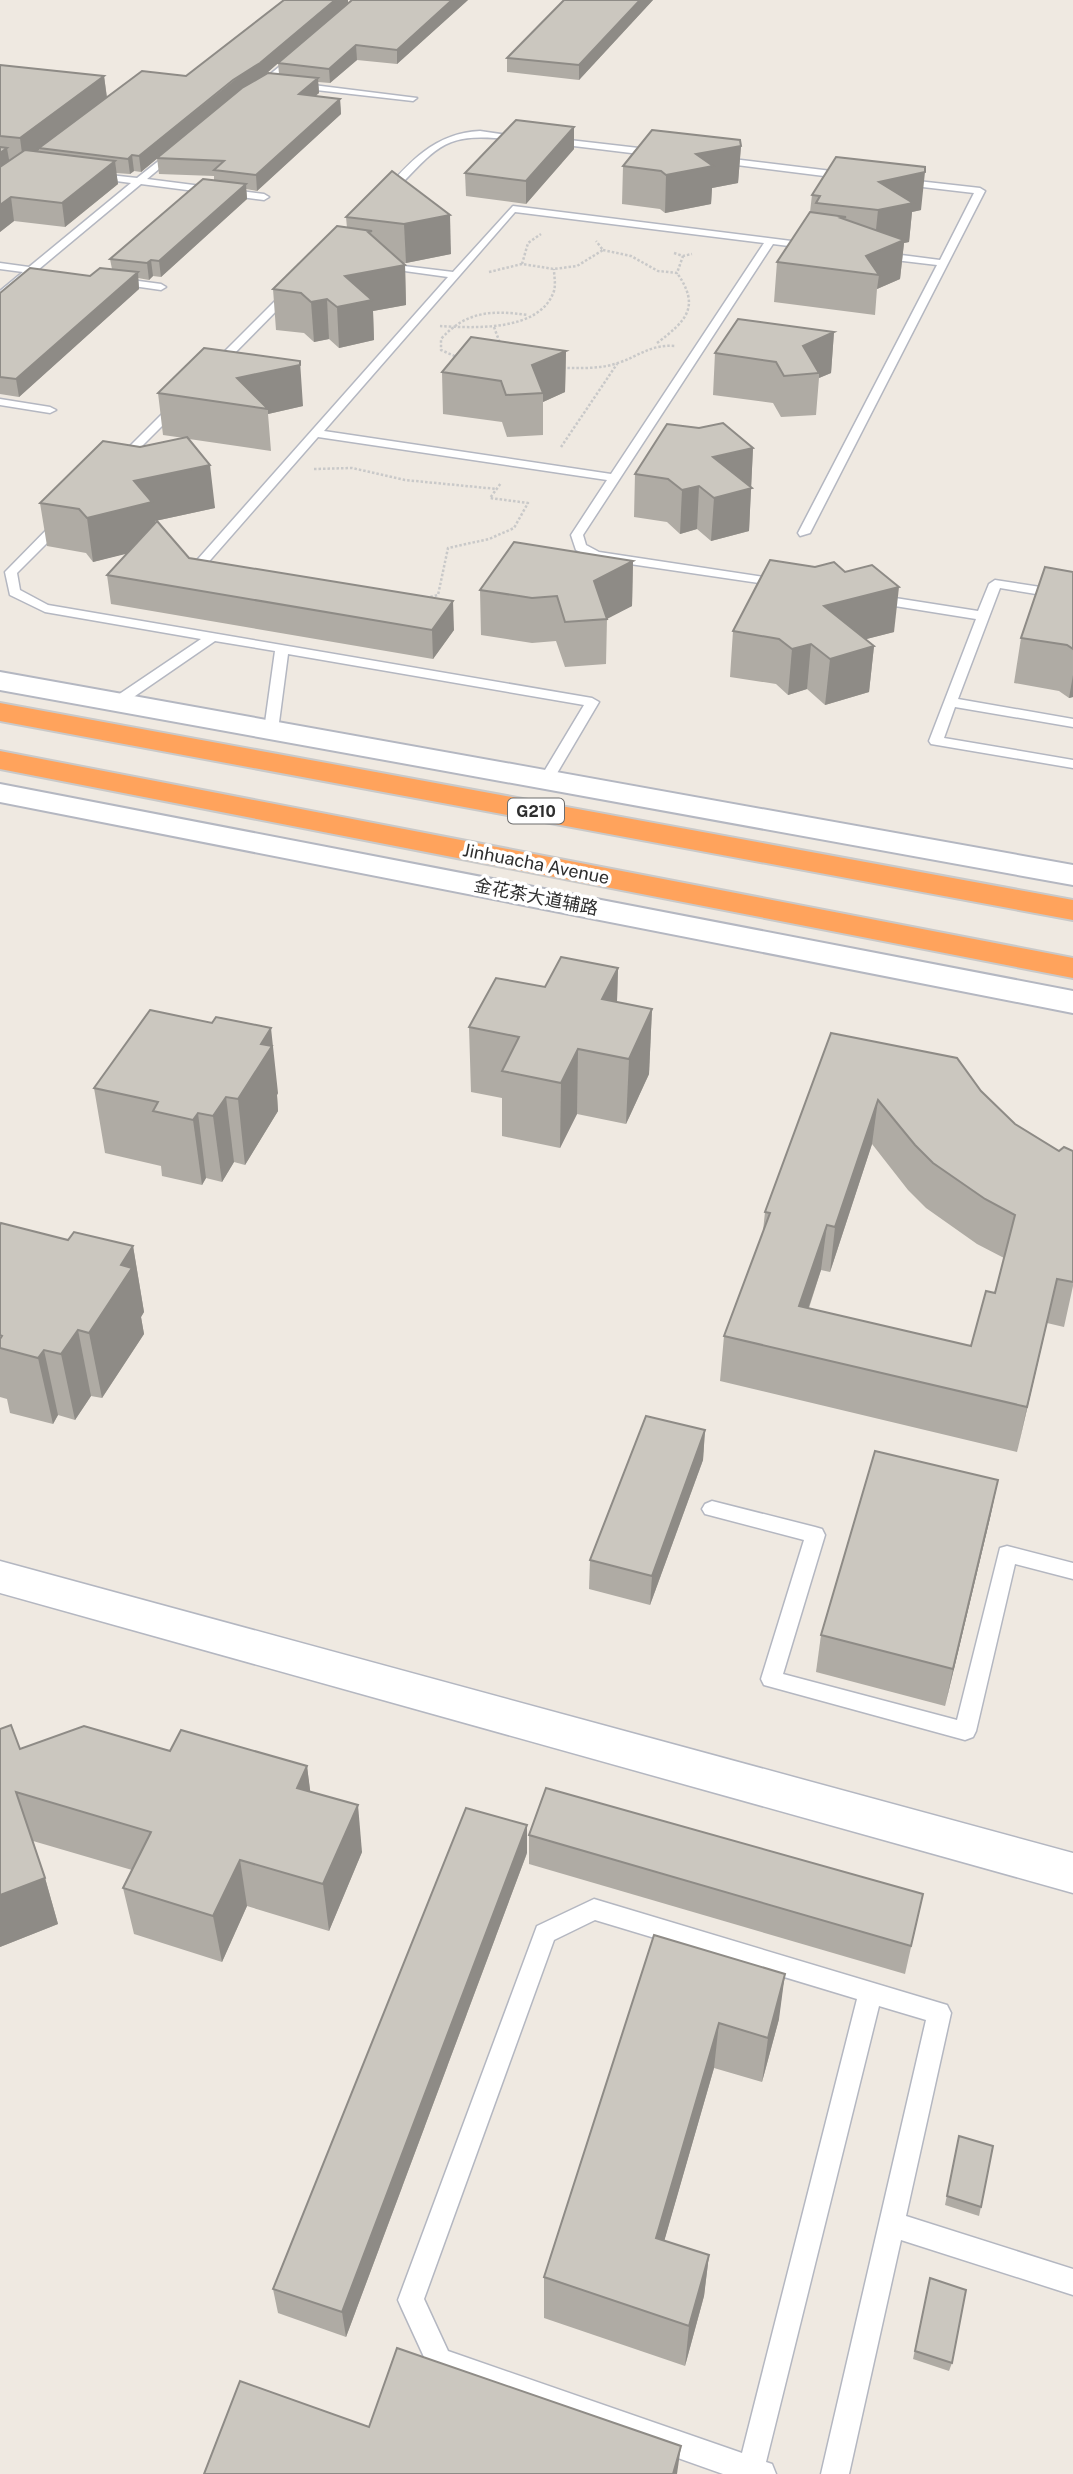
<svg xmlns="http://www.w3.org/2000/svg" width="1073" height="2474" viewBox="0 0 1073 2474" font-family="'Public Sans','Noto Sans SC',sans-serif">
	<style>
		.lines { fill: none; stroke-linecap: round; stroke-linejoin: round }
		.lane-casing { stroke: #b4b7c1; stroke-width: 3 }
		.street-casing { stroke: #b4b7c1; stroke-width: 3 }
		.secondary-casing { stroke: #b4b7c1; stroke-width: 4 }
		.highway-casing { stroke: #c9c9c9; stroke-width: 4 }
		.path { stroke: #c9c9c9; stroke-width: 2.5; stroke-dasharray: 2.5 2; stroke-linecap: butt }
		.lane { fill: #fff; fill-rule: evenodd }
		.street { fill: #fff; fill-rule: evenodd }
		.secondary { fill: #fff; fill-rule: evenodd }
		.highway { fill: #ffa35c; fill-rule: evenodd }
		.wall { fill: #afaba4; fill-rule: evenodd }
		.shaded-wall { fill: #8e8b86 }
		.building { fill: #cbc7bf; stroke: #8e8b86; stroke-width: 2; fill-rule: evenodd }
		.labels { text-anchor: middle; stroke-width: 7; stroke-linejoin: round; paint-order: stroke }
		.shield { fill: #fff; stroke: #6d6d6d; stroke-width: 2 }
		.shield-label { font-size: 16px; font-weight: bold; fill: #2e2e2e }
		.street-label { font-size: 18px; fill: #2e2e2e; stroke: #fff }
	</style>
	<rect width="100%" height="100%" fill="#efe9e1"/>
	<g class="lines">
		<defs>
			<g id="lane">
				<path d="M295,54L298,59L273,80L417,98L413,101L263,84V80Z"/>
				<path d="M480,131L528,138L524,141C443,131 443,141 389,197L381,195C409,162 435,133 480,131Z"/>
				<path d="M552,138L656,150L661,153L656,156L549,143V139Z"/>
				<path d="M175,148L180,151L178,153L147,179L264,194L269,197L264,200L141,184L39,269L40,273L33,274L0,299V291L23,272L0,269V263L29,267L131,183L94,178L91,177V173L137,178Z"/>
				<path d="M716,157L848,173L853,176L848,179L713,162L711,160Z"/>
				<path d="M900,179L980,188L985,191L810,533L800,536L798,533L937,265L878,258L873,255L878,252L940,260L974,193L897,184L895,182Z"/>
				<path d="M513,206L815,244L817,246L812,249L773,244L583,535L586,545L599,552L783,580L787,581V587L596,559L576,550L571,535L607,480L318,437L198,574H190V568L448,277L383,268L379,267V263L453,272ZM515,212L764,243L611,474L324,431Z"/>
				<path d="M116,278L161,284L166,287L161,290L112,283V279Z"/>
				<path d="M286,290L295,292L217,371H209V367Z"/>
				<path d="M0,399L50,407L56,410L50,413L0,405Z"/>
				<path d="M172,404L182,406L123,465H115V461Z"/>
				<path d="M63,516L67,517V523L17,573L20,590L48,605L592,698L599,702L553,780L546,784L539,780L584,705L288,654L278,730L271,734L264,730L275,651L215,641L122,705H112V699L201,639L45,612L10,595L5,572L59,517Z"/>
				<path d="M995,580L1073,592V600L1000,588L958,699L1073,719V727L955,707L944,738L1073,760V768L931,744L929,741L976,619L876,603L870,599L876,595L978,611L989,584Z"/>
				<path d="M712,1501L815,1527L822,1529L825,1535L783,1674L957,1720L1000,1548L1007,1546L1073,1563V1579L1015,1564L976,1731L973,1737L965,1740L764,1685L761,1679L804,1540L705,1514L702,1509L705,1504Z"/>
				<path d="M594,1899L947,2005L951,2013L906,2216L1073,2269V2295L901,2240L849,2474H821L926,2020L879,2006L766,2462L772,2464L776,2474H723L430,2370L402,2309L398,2300L537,1926ZM595,1920L857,1999L742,2453L448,2351L424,2299L554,1940Z"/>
			</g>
			<path id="street" d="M0,1561L1073,1853V1893L0,1593Z"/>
			<g id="secondary">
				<path d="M0,672L1073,865V885L0,690Z"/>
				<path d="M0,784L1073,991V1013L0,802Z"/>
			</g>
			<g id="highway">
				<path d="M0,703L1073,900V920L0,721Z"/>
				<path d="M0,751L1073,958V978L0,769Z"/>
			</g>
		</defs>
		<use href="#lane" class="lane-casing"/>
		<use href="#street" class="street-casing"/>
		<use href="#secondary" class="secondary-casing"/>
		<use href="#highway" class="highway-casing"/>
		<g class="path">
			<path d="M603,250L631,256L658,271L677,273L683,256"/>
			<path d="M674,253L683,256L692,254"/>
			<path d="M522,264L528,243L541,234"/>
			<path d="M489,272L522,264L554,269L577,266L603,250L596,241"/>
			<path d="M440,326C474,328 540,332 554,291C556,284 554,276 554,269"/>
			<path d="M494,327L501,346"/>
			<path d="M657,343C686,321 701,307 677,273"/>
			<path d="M459,358L441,350V339C466,311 492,310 528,315"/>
			<path d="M563,368C581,368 601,369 618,363C639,356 651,344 675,346"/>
			<path d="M561,447L617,364"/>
			<path d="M314,469L352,468L405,480L497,489"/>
			<path d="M426,598L438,595L448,548L489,539L514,528L528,503L490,498L501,483"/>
		</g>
		<use href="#lane" class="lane"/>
		<use href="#street" class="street"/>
		<use href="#secondary" class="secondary"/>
		<use href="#highway" class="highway"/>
	</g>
	<g class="wall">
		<path d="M284,0H348V3L468,0L397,64L357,60L330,83L318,82L319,93L315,96L340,99L341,114L257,191L246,189L247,199L161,277L153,276L149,280L138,278L139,289L19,397L0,394V293L90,276L112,269L110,259L214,180V176L159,174L157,158L141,172L134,171L130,174L116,173L118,184L65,227L14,221L0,232V65L104,76L107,97L186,76ZM278,63L279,74H266Z"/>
		<path d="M564,0H653L579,80L507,72V58Z"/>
		<path d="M574,127V149L526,204L466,196L465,173Z"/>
		<path d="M741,146L738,183L712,188L711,204L665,213L660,209L622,204L623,166Z"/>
		<path d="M392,171L451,254L406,263H402L405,265L406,305L373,311L374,340L339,348L329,339L314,342L304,333L276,330L273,289L347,228L346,217Z"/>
		<path d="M812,195L921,210L912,212L909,242L904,243L900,279L877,289L875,315L774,302L777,262L810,212Z"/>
		<path d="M834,332L831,373L819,378L816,415L781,417L773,403L713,395L715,353Z"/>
		<path d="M566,351L565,392L543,402V435L507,437L502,422L443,414L442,372Z"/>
		<path d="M158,393L303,406L268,414L271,451L189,439L215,508L155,521V524L189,558L454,630L433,659L111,604L107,575L127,553L93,562L86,553L47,546L40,503L140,447L184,438L163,435Z"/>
		<path d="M753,448L749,531L711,541L697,529L680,534L667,522L634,517L635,474Z"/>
		<path d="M633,561L632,606L607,618L606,664L565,667L556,641L532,643L481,635L480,590Z"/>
		<path d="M1073,572V697L1069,698L1059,691L1014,683L1021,638Z"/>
		<path d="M733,631L894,632L866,639L874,646L869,692L825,705L807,689L788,695L776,684L730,677Z"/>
		<path d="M618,968L617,1002L652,1009L649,1074L626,1124L577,1114L560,1148L502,1136V1098L471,1092L469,1027L545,987Z"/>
		<path d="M831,1033L981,1091L1015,1124L1059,1151H1073V1286L1064,1327L1047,1323L1017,1452L720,1381L724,1336L763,1231L765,1212ZM872,1144L908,1190L926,1208L977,1244L1004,1258L995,1293L971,1346L809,1308L821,1270L830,1272Z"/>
		<path d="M94,1088L278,1093L277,1095L278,1111L245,1165L234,1162L222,1182L206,1178L202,1185L162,1176L161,1166L105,1153Z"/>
		<path d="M0,1225L68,1240L133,1246L144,1312L141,1317L144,1334L102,1398L91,1396L75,1420L58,1415L53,1424L10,1413L7,1399L0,1397Z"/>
		<path d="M705,1430L703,1460L650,1605L589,1589L590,1560Z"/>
		<path d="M998,1480L990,1518L945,1706L816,1672L821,1635Z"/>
		<path d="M0,1729L20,1749L170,1751L307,1766L310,1791L362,1852L329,1931L247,1906L222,1962L134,1934L123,1888L132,1870L33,1841L45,1878L58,1924L0,1947Z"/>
		<path d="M529,1835L923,1894L905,1974L529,1864Z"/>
		<path d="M527,1853L346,2337L278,2313L273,2289Z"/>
		<path d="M654,1935L779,2019L762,2082L714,2068L664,2241L709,2255L704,2296L685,2366L544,2318V2277Z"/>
		<path d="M959,2136L981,2207L979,2216L945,2205Z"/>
		<path d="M930,2278L952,2363L949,2371L913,2359Z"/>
	</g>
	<g class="shaded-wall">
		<path d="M335,0H348V3L261,78L234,95L141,172L139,156Z"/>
		<path d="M452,0H468L397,64V50Z"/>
		<path d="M640,0H653L579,80V65Z"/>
		<path d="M356,45L357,60L330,83L329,69Z"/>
		<path d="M104,76L107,99L39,148V150L23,161L20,138Z"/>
		<path d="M318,78L319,93L300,109L299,94Z"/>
		<path d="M340,99L341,114L257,191L256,175Z"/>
		<path d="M574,127V149L526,204V181Z"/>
		<path d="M741,146L738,183L712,188L711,204L665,213L666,175L696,154Z"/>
		<path d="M7,148L11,171L0,179V153Z"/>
		<path d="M132,155L134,171L130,174L128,159Z"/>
		<path d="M115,161L118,184L65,227L62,203Z"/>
		<path d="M925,172L921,210L912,212L909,242L904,243L900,279L877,289L879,275L866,256L874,249L878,210L879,182Z"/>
		<path d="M246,184L247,199L161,277L159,261Z"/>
		<path d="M11,197L14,221L0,232V205Z"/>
		<path d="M450,215L451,254L406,263L404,224Z"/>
		<path d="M151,260L153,276L149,280L147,263Z"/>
		<path d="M405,265L406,305L373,311L374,340L339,348L337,307L345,276Z"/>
		<path d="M138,272L139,289L19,397L16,379Z"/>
		<path d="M327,299L329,339L314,342L311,302Z"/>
		<path d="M834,332L831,373L819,378V373L803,346Z"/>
		<path d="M566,351L565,392L543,402V393L532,365Z"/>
		<path d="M300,361L303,406L268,414V409L237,378Z"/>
		<path d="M753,448L749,531L711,541L714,498L713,457Z"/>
		<path d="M210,465L215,508L155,521L158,546L93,562L87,518L134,481Z"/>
		<path d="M699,486L697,529L680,534L682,490Z"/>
		<path d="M633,561L632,606L607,619L594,581Z"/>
		<path d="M899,587L894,632L820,651L824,606Z"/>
		<path d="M453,601L454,630L433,659L432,630Z"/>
		<path d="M811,644L807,689L788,695L792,649Z"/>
		<path d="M874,646L869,692L825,705L830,659Z"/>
		<path d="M1073,675V697L1069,698Z"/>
		<path d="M618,968L616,1032L602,999Z"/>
		<path d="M652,1009L649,1074L626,1124L629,1059Z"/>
		<path d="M271,1028L278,1093L277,1095L278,1111L245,1165L238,1099L261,1044Z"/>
		<path d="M578,1049L577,1114L560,1148L561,1083Z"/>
		<path d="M226,1097L234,1162L222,1182L213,1116Z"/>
		<path d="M878,1100L872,1144L830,1272L835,1227Z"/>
		<path d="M198,1113L206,1178L202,1185L193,1120Z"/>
		<path d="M827,1225L821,1270L794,1351L799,1306Z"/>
		<path d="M133,1246L144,1312L141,1317L144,1334L102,1398L89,1333L121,1265Z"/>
		<path d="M1057,1279L1047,1323L1017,1452L1027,1407Z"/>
		<path d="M78,1330L91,1396L75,1420L61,1354Z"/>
		<path d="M44,1350L58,1415L53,1424L38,1358Z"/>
		<path d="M705,1430L703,1460L650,1605L652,1576Z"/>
		<path d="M998,1480L990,1518L945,1706L953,1669Z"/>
		<path d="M307,1766L313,1813L297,1788Z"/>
		<path d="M358,1805L362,1852L329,1931L323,1884Z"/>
		<path d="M527,1825V1853L346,2337L342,2312Z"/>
		<path d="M240,1860L247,1906L222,1962L213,1916Z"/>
		<path d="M45,1878L58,1924L0,1947V1895Z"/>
		<path d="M785,1974L779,2019L762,2082L768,2038Z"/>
		<path d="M719,2023L714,2068L653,2280L656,2238Z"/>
		<path d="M709,2255L704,2296L685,2366L689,2326Z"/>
		<path d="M681,2446L677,2474H673Z"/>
	</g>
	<g class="building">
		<path d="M284,0H335L260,63L233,80L139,156L132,155L128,159L39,148L142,71L186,76Z"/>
		<path d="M352,0H452L397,50L356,45L329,69L278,63Z"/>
		<path d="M564,0H640L579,65L507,58Z"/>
		<path d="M0,65L104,76L20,138L0,136Z"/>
		<path d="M268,73L318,78L299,94L340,99L256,175L214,170L224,161L157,158L242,88Z"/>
		<path d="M516,120L574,127L526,181L465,173Z"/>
		<path d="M652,130L740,140L741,146L696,154L713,166L666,175L661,171L623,166Z"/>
		<path d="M0,147L7,148L0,153Z"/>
		<path d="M25,150L115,161L62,203L11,197L0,205V167Z"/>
		<path d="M836,157L925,167V172L879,182L913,203L878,210L816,203L820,196L812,195Z"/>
		<path d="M392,171L450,215L404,224L346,217Z"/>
		<path d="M203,179L246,184L159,261L151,260L147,263L110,259Z"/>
		<path d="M810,212L846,217L841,218L904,240L866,256L879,275L777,262Z"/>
		<path d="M337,226L372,231L368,232L405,265L345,276L372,300L337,307L327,299L311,302L301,293L273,289Z"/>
		<path d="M30,268L90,276L100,268L138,272L16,379L0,377V293Z"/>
		<path d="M738,319L834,332L803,346L819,373L784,376L776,362L715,353Z"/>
		<path d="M471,337L566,351L532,365L543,393L506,395L501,381L442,372Z"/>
		<path d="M204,348L300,361V365L237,378L268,409L158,393Z"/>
		<path d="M723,423L753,448L713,457L752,488L714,498L699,486L682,490L668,479L635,474L667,424L699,428Z"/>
		<path d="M187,437L210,465L134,481L152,502L87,518L79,509L40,503L103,441L140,447Z"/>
		<path d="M157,521L189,558L453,601L432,630L107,575Z"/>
		<path d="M514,542L633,561L594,581L607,619L565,622L557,596L532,598L480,590Z"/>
		<path d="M770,560L815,567L834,562L845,572L872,565L899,587L824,606L874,646L830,659L811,644L792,649L779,639L733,631Z"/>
		<path d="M1045,567L1073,572V649L1067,645L1021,638Z"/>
		<path d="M561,957L618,968L602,999L652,1009L629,1059L578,1049L561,1083L502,1071L519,1037L469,1027L496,978L545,987Z"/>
		<path d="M150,1010L212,1023L216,1017L271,1028L261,1044L272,1046L238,1099L226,1097L213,1116L198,1113L193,1120L153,1111L158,1102L94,1088Z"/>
		<path d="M831,1033L957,1058L981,1091L1015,1124L1059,1151L1064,1147L1073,1151V1282L1057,1279L1027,1407L724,1336L770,1213L765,1212ZM878,1100L915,1145L933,1163L985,1199L1015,1215L995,1293L986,1291L971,1346L799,1306L827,1225L835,1227Z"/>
		<path d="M1,1223L68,1240L74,1232L133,1246L121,1265L132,1268L89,1333L78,1330L61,1354L44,1350L38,1358L0,1348V1339L2,1336L0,1335V1225Z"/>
		<path d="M646,1416L705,1430L652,1576L590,1560Z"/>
		<path d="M875,1451L998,1480L953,1669L821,1635Z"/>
		<path d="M11,1725L20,1749L84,1726L170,1751L181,1730L307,1766L297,1788L358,1805L323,1884L240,1860L213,1916L123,1888L151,1832L16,1792L45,1878L0,1895V1729Z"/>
		<path d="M546,1788L923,1894L911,1946L529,1835Z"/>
		<path d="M466,1808L527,1825L342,2312L273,2289Z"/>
		<path d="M654,1935L785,1974L768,2038L719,2023L656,2238L709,2255L689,2326L544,2277Z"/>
		<path d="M959,2136L993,2146L981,2207L947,2196Z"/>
		<path d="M930,2278L966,2290L952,2363L915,2351Z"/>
		<path d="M397,2348L681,2446L673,2474H204L240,2381L369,2427Z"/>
	</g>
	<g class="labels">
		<rect class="shield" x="508" y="798.5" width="56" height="25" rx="5"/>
		<g class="shield-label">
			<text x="536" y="817">G210</text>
		</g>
		<g class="street-label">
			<text transform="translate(536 864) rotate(11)" y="6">Jinhuacha Avenue</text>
			<text transform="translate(536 897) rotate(11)" y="6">金花茶大道辅路</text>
		</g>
	</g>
</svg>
